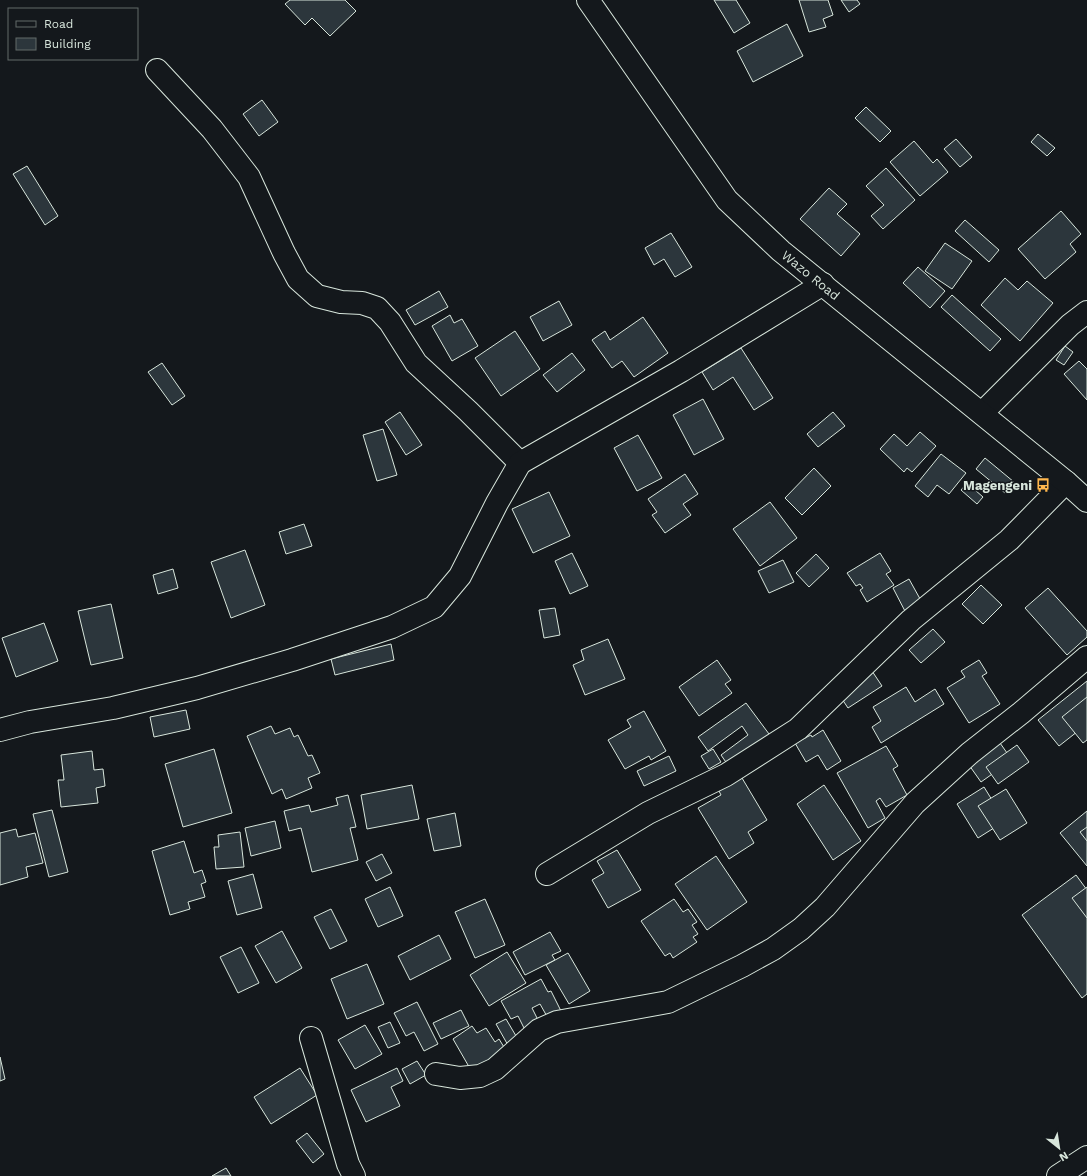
<svg xmlns="http://www.w3.org/2000/svg" width="1087" height="1176" viewBox="0 0 1087 1176" font-family="'Work Sans',sans-serif">
	<style>
		.building { fill: #2c363c; stroke: #d8e6dc }
		.lines { fill: none; stroke-linecap: round; stroke-linejoin: round }
		.minor-casing { stroke: #d8e6dc; stroke-width: 24 }
		.secondary-casing { stroke: #d8e6dc; stroke-width: 24 }
		.minor { stroke: #14181c; stroke-width: 22 }
		.secondary { stroke: #14181c; stroke-width: 22 }
		.labels { text-anchor: middle; stroke-width: 3; stroke-linejoin: round; paint-order: stroke }
		.street-label { font-size: 13px; fill: #d8e6dc; stroke: #14181c }
		.poi-label { font-size: 13px; font-weight: bold; fill: #d8e6dc; stroke: #14181c; text-anchor: end }
	</style>
	<rect width="100%" height="100%" fill="#14181c"/>
	<g class="building">
		<path d="M290,0H345L356,11L330,36L312,18L305,25L285,4Z"/>
		<path d="M714,0H736L750,23L734,33Z"/>
		<path d="M799,0H828L833,15L823,19L826,27L809,32Z"/>
		<path d="M841,0H857L860,4L849,12Z"/>
		<path d="M787,24L803,56L753,82L737,51Z"/>
		<path d="M262,100L278,122L259,136L243,114Z"/>
		<path d="M866,107L891,131L880,142L855,118Z"/>
		<path d="M1038,134L1055,148L1047,156L1031,142Z"/>
		<path d="M956,139L972,157L960,167L944,149Z"/>
		<path d="M914,141L933,163L937,159L948,172L920,196L890,162Z"/>
		<path d="M27,166L58,216L45,225L13,174Z"/>
		<path d="M886,168L915,200L883,229L871,216L884,205L866,186Z"/>
		<path d="M829,188L847,204L837,214L860,234L841,256L800,219Z"/>
		<path d="M1061,211L1081,234L1070,244L1076,252L1045,279L1018,249Z"/>
		<path d="M965,220L999,250L989,262L955,231Z"/>
		<path d="M671,233L692,267L675,277L664,259L654,265L645,248Z"/>
		<path d="M945,243L972,261L952,289L925,271Z"/>
		<path d="M918,267L945,291L930,308L903,283Z"/>
		<path d="M1005,278L1018,290L1027,281L1053,303L1020,341L981,305Z"/>
		<path d="M439,291L448,307L415,325L406,310Z"/>
		<path d="M952,295L1001,339L990,351L941,307Z"/>
		<path d="M559,301L572,325L543,341L530,317Z"/>
		<path d="M450,315L454,323L462,319L478,346L452,361L432,326Z"/>
		<path d="M643,317L668,353L634,377L622,361L612,368L592,340L605,331L610,340Z"/>
		<path d="M515,331L540,369L501,396L475,358Z"/>
		<path d="M1065,346L1073,352L1064,365L1056,360Z"/>
		<path d="M741,348L773,398L754,410L733,377L713,390L702,372Z"/>
		<path d="M572,353L585,370L557,392L543,375Z"/>
		<path d="M1079,361L1087,369V400L1064,374Z"/>
		<path d="M162,363L185,396L172,405L148,372Z"/>
		<path d="M703,399L724,439L694,455L673,415Z"/>
		<path d="M400,412L422,445L406,455L385,422Z"/>
		<path d="M833,412L845,426L818,447L807,434Z"/>
		<path d="M383,429L397,475L377,481L363,435Z"/>
		<path d="M920,432L936,446L912,472L907,468L904,472L880,449L894,434L907,446Z"/>
		<path d="M638,435L662,478L637,491L614,448Z"/>
		<path d="M941,454L966,473L949,494L937,485L928,497L915,486Z"/>
		<path d="M985,458L1014,482L1005,493L976,469Z"/>
		<path d="M814,468L831,486L802,515L785,498Z"/>
		<path d="M685,474L698,494L683,504L691,515L665,533L652,515L657,512L648,499Z"/>
		<path d="M967,483L983,497L977,504L961,490Z"/>
		<path d="M549,492L570,536L533,553L512,509Z"/>
		<path d="M770,502L797,538L760,566L733,529Z"/>
		<path d="M304,524L312,546L286,554L279,532Z"/>
		<path d="M245,550L265,605L231,618L211,562Z"/>
		<path d="M572,553L588,586L570,594L555,561Z"/>
		<path d="M880,553L891,571L886,574L894,585L867,602L860,590L863,588L860,584L856,586L847,573Z"/>
		<path d="M816,554L829,568L809,587L796,573Z"/>
		<path d="M783,560L794,582L769,593L758,571Z"/>
		<path d="M173,569L178,588L158,594L153,575Z"/>
		<path d="M909,579L924,606L907,615L893,588Z"/>
		<path d="M981,585L1002,605L983,624L962,604Z"/>
		<path d="M1048,588L1087,631V637L1067,655L1025,608Z"/>
		<path d="M111,604L123,658L91,665L78,611Z"/>
		<path d="M555,608L560,635L544,638L539,610Z"/>
		<path d="M44,623L58,661L16,677L2,638Z"/>
		<path d="M933,629L945,642L921,663L909,650Z"/>
		<path d="M608,639L625,679L585,695L573,665L584,660L581,650Z"/>
		<path d="M391,644L394,660L335,675L331,659Z"/>
		<path d="M717,660L731,680L725,684L732,693L699,716L679,687Z"/>
		<path d="M979,660L987,673L982,676L1000,704L969,723L947,688L965,677L961,671Z"/>
		<path d="M872,671L882,686L848,708L838,693Z"/>
		<path d="M1087,681V724L1059,746L1038,720Z"/>
		<path d="M906,687L915,702L935,689L944,704L881,743L872,727L881,721L873,707Z"/>
		<path d="M1087,697V740L1083,743L1062,717Z"/>
		<path d="M746,703L772,738L730,768L721,755L748,735L742,726L708,751L698,737Z"/>
		<path d="M186,710L190,729L154,737L150,717Z"/>
		<path d="M644,711L666,751L651,760L649,756L625,769L608,740L631,727L627,720Z"/>
		<path d="M271,726L275,734L290,728L294,737L298,735L308,756L312,755L320,773L308,778L312,788L286,799L282,789L272,794L247,736Z"/>
		<path d="M823,730L841,761L827,770L818,755L806,762L795,743L811,735L812,737Z"/>
		<path d="M1000,743L1012,760L981,782L969,765Z"/>
		<path d="M1017,745L1029,762L998,784L986,767Z"/>
		<path d="M886,746L898,766L893,769L907,795L886,807L880,798L876,801L885,818L868,828L837,773Z"/>
		<path d="M214,749L232,813L183,827L165,764Z"/>
		<path d="M713,749L721,762L709,769L701,756Z"/>
		<path d="M92,751L94,770L103,769L105,786L96,788L98,803L61,807L58,780H64L61,755Z"/>
		<path d="M669,756L676,771L644,786L637,771Z"/>
		<path d="M742,778L767,820L748,832L754,843L729,859L698,808L721,795L719,791Z"/>
		<path d="M412,785L419,819L367,829L361,795Z"/>
		<path d="M824,785L861,841L833,860L797,804Z"/>
		<path d="M984,787L1005,821L978,838L957,804Z"/>
		<path d="M1006,789L1027,823L1000,840L978,806Z"/>
		<path d="M348,795L356,827L350,828L358,860L312,872L301,828L289,831L284,811L309,805L311,812L338,805L336,798Z"/>
		<path d="M52,810L68,872L49,877L33,814Z"/>
		<path d="M1087,811V866L1060,833Z"/>
		<path d="M455,813L461,846L434,851L427,819Z"/>
		<path d="M275,821L281,848L251,856L245,828Z"/>
		<path d="M1087,827V841L1080,832Z"/>
		<path d="M16,829L18,837L35,833L43,863L26,867L28,877L0,885V833Z"/>
		<path d="M240,832L244,867L216,869L214,847H219L218,835Z"/>
		<path d="M184,841L194,873L202,870L206,882L201,884L205,897L188,902L190,909L170,915L152,851Z"/>
		<path d="M617,850L641,890L608,908L592,880L604,873L597,861Z"/>
		<path d="M382,854L392,873L376,881L366,862Z"/>
		<path d="M716,856L747,902L707,930L675,884Z"/>
		<path d="M253,874L262,908L237,915L228,881Z"/>
		<path d="M1076,875L1087,890V994L1082,998L1022,915Z"/>
		<path d="M390,887L403,916L378,927L365,899Z"/>
		<path d="M1087,887V918L1072,898Z"/>
		<path d="M485,899L505,945L475,958L455,912Z"/>
		<path d="M674,899L683,912L688,909L697,922L692,925L698,934L693,937L697,942L673,958L670,953L665,956L641,921Z"/>
		<path d="M331,909L347,941L330,949L314,917Z"/>
		<path d="M282,931L302,968L276,983L255,946Z"/>
		<path d="M550,932L561,951L552,955L555,960L525,975L513,952Z"/>
		<path d="M439,935L451,959L410,980L398,956Z"/>
		<path d="M241,947L259,983L238,993L220,957Z"/>
		<path d="M507,952L526,983L489,1006L470,975Z"/>
		<path d="M568,953L590,991L569,1004L546,965Z"/>
		<path d="M367,964L384,1004L347,1019L331,979Z"/>
		<path d="M541,979L548,992L551,991L562,1013L549,1020L540,1004L532,1008L540,1024L526,1032L518,1016L511,1019L501,1001Z"/>
		<path d="M417,1002L438,1044L424,1051L414,1032L406,1036L394,1013Z"/>
		<path d="M461,1010L469,1026L441,1039L433,1023Z"/>
		<path d="M506,1019L519,1041L509,1047L496,1024Z"/>
		<path d="M390,1022L400,1043L388,1048L378,1027Z"/>
		<path d="M365,1025L382,1054L355,1069L338,1040Z"/>
		<path d="M472,1026L477,1033L486,1028L495,1042L499,1039L507,1052L472,1072L453,1039Z"/>
		<path d="M0,1057L5,1079L0,1081Z"/>
		<path d="M417,1061L426,1075L410,1084L402,1069Z"/>
		<path d="M300,1068L317,1095L271,1124L254,1097Z"/>
		<path d="M397,1068L403,1081L391,1087L400,1106L366,1122L351,1090Z"/>
		<path d="M307,1133L324,1154L313,1163L296,1141Z"/>
		<path d="M226,1168L231,1176H212Z"/>
	</g>
	<g class="lines">
		<defs>
			<g id="minor">
				<path d="M157,70L212,129L249,177L284,253L298,279L317,296L341,302L362,303L377,308L390,322L416,363L468,411L520,463"/>
				<path d="M982,413L1070,325L1087,312"/>
				<path d="M0,730L30,722L113,708L197,688L292,660L392,627L434,607L460,576L497,503L520,463L681,371L823,284"/>
				<path d="M547,874L648,813L726,775L798,729L911,620L1009,540L1066,482"/>
				<path d="M311,1038L348,1164L354,1176"/>
				<path d="M436,1074L460,1078L480,1076L495,1069L539,1030L557,1022L668,1002L742,966L773,949L801,929L825,907L915,803L970,753L1021,713L1087,657"/>
				<path d="M1058,1176L1087,1157"/>
			</g>
			<path id="secondary" d="M588,0L727,200L781,251L1066,482L1087,501"/>
		</defs>
		<use href="#minor" class="minor-casing"/>
		<use href="#secondary" class="secondary-casing"/>
		<use href="#minor" class="minor"/>
		<use href="#secondary" class="secondary"/>
	</g>
	<defs>
		<symbol id="bus-bare" viewBox="-9 -9 18 18"><path d="M-5-6H5V4H4V6H2V4H-2V6H-4V4H-5ZM-3.5-4V0h7V-4ZM-3.5 1.2v1.5H-2V1.2ZM2 1.2v1.5H3.5V1.2Z" fill="#ffb74d" stroke="#14181c" stroke-width="2.5" paint-order="stroke"/></symbol>
	</defs>
	<g fill-rule="evenodd">
		<use href="#bus-bare" x="1033" y="475" width="20" height="20"/>
	</g>
	<g class="labels">
		<g class="street-label">
			<text transform="translate(811 275) rotate(39)" y="5">Wazo Road</text>
		</g>
		<g class="poi-label">
			<text x="1032" y="490">Magengeni</text>
		</g>
	</g>
	<rect x="8" y="8" width="130" height="52" fill="#14181c" stroke="#626a69"/>
	<rect x="16" y="21" width="20" height="6" fill="#14181c" stroke="#626a69"/>
	<text x="44" y="28" font-size="12" fill="#d8e6dc">Road</text>
	<rect x="16" y="38" width="20" height="12" fill="#2c363c" stroke="#626a69"/>
	<text x="44" y="48" font-size="12" fill="#d8e6dc">Building</text>
	<g transform="translate(1059 1148) rotate(150)" stroke="#14181c" stroke-width="3" paint-order="stroke">
	<path d="M0-3L7 15L0 10L-7 15Z" fill="#d8e6dc"/>
	<text y="-6" font-size="11" font-weight="bold" text-anchor="middle" fill="#d8e6dc">N</text>
	</g>
</svg>
